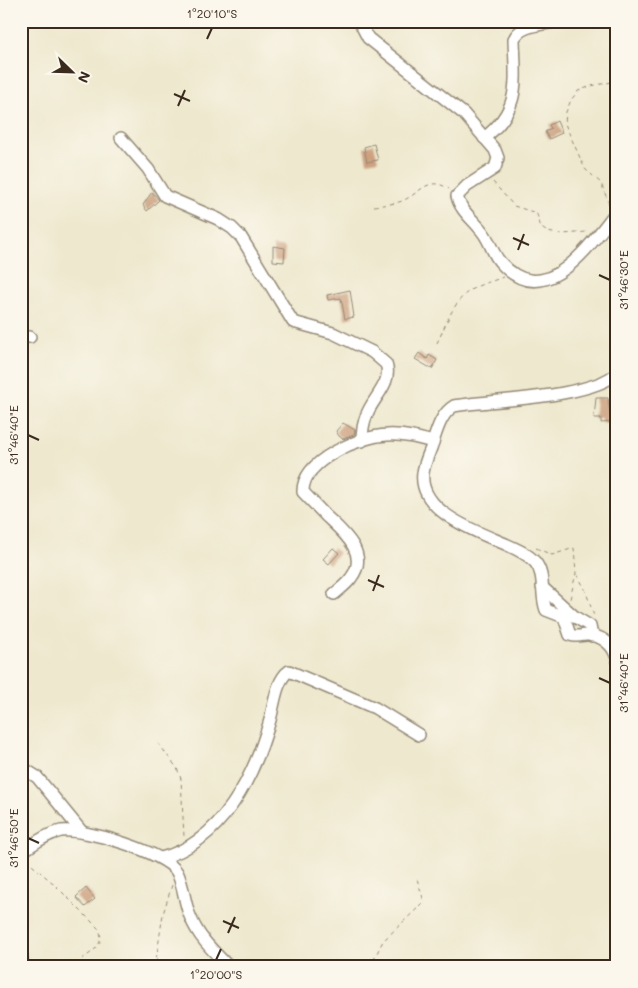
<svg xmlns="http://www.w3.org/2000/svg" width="638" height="988" viewBox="0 0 638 988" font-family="Mali,sans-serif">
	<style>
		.building { fill: #cda180 }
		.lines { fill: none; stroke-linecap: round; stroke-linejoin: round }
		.minor-casing { stroke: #948976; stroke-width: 14 }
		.path { stroke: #948976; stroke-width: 1; stroke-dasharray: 4 4; stroke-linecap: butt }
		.minor { stroke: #fff; stroke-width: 11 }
		.ticks { fill: none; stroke: #3b2a1e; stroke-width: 2 }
		.neatline { fill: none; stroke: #3b2a1e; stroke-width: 2 }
		.ticks-label { font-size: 12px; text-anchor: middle; fill: #3b2a1e }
	</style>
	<rect width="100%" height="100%" fill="#fbf7ec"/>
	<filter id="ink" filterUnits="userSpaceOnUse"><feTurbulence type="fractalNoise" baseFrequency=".02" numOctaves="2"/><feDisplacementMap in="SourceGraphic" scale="10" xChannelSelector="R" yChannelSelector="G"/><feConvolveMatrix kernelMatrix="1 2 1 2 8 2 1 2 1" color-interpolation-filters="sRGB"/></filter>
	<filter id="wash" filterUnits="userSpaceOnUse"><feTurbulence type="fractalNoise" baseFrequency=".0096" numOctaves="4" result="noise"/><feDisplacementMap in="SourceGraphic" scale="20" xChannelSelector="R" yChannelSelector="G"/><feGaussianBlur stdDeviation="1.12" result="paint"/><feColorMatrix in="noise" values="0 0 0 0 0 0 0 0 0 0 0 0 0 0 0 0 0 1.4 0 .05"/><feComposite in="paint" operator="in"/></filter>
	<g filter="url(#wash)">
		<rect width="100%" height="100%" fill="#eee8ce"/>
		<g id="blocks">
			<g class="building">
				<path d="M557,121L562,133L549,139L545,132L551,128L549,125Z"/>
				<path d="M374,144L378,160L367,162L364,147Z"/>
				<path d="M152,192L159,200L147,211L143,205Z"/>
				<path d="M273,246L285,248L284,262L273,261Z"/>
				<path d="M350,290L354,317L345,319L341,298L328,300L327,295Z"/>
				<path d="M419,353L427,359L429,355L437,360L432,369L415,359Z"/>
				<path d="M596,398H608L611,422L601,423V418H594Z"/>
				<path d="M343,423L355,430L354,435L343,439L339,436L336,431Z"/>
				<path d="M333,548L339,553L329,564L323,559Z"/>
				<path d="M86,888L95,899L85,907L76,897Z"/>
			</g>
		</g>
	</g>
	<g filter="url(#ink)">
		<use href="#blocks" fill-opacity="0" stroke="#948976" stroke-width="1"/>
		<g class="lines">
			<defs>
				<g id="minor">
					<path d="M359,21L368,38L464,114L495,150L498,158L495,168L467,186L457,196C460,212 478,223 486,237C491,245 494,256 501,263C546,313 591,243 617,211"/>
					<path d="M121,138L148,169L165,196L218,219L232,228L241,237L293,322L333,333L372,352L386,364C393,382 373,398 367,414C363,423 362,432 362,441"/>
					<path d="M484,138C522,109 515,81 514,39C521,24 541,26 556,21"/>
					<path d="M21,337H30"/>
					<path d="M617,373C591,398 491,400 454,406C440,414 436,434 431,448C428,456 424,464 423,473C418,511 475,531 503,543C514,548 527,553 535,562C546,575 540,595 546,610L564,617L570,635C576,637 579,636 585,635C601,634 614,645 617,659"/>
					<path d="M542,587L575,617L590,626L592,636"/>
					<path d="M334,594C340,589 347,584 351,578C370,554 343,532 327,517C319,509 311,500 303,492C302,460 361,436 387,435C403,434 418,438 433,442"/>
					<path d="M21,767L37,777L82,832"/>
					<path d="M21,852C34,844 46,834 61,831C84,828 165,852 177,872C184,886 184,902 190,916C198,937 213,951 229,967"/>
					<path d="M161,858C222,842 254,777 270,720C274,706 276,680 289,671L375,708L419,735"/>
					<path d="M21,952L23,967"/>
				</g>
			</defs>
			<use href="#minor" class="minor-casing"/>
			<g class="path">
				<path d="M493,182L514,206L536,213C539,217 539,225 542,228C550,237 575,233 586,232"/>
				<path d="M609,204L601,183L585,169L565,124L566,112L571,100L578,91L591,86L617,81"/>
				<path d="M374,206C383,205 394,204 402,201C421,193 428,175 449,189"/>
				<path d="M437,343C446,325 454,298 474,288C483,283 494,281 503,277"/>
				<path d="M536,548L552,555L574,548L576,573L570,599"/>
				<path d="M577,574L585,589L594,616"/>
				<path d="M158,743L177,768L181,779L184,837"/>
				<path d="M26,860L53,883L99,929C105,944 94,951 82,959"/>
				<path d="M155,967L163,914L172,885"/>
				<path d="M370,967L383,941L422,904L423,898L417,879"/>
			</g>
			<use href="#minor" class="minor"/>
		</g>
	</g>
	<path class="ticks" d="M207,39L212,28M174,94L190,101M178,106L185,90M513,238L529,245M518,250L524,234M599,275L610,280M28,435L39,440M368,580L384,587M373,591L379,575M599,678L610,683M28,838L39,843M223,921L239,928M228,933L235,917M216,960L221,949"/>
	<rect width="638" height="988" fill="none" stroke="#fbf7ec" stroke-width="55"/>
	<g transform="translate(72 72) rotate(113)" stroke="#fbf7ec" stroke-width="4" paint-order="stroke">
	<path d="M0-4L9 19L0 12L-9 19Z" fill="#3b2a1e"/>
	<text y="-8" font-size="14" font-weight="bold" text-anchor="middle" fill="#3b2a1e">N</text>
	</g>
	<rect x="28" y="28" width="582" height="932" class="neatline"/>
	<g class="ticks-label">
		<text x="212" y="18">1°20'10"S</text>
		<text transform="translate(624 280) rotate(-90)" y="4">31°46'30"E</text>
		<text transform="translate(14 435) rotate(-90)" y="4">31°46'40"E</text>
		<text transform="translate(624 683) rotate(-90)" y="4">31°46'40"E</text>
		<text transform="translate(14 838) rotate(-90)" y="4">31°46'50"E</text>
		<text x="216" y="979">1°20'00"S</text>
	</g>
</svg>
